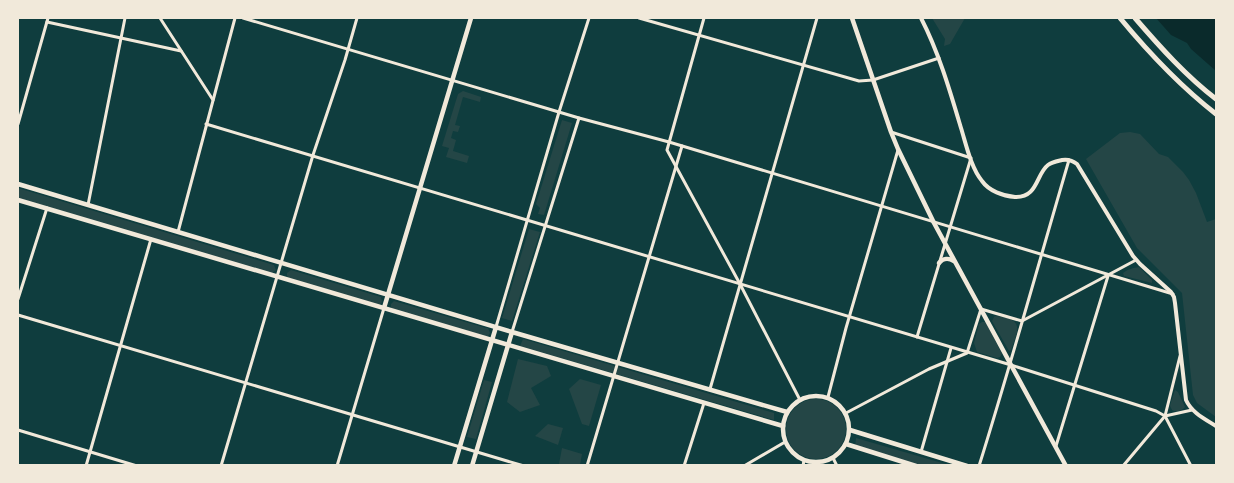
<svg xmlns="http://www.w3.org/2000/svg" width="1234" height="483" viewBox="0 0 1234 483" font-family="'Golos Text',sans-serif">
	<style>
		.green { fill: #244646 }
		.water { fill: #0a2a2b }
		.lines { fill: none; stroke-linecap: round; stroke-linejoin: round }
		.minor { stroke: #f1e9da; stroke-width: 3 }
		.tertiary { stroke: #f1e9da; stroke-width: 4 }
		.secondary { stroke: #f1e9da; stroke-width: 4.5 }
		.trunk { stroke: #f1e9da; stroke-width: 5 }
	</style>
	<rect width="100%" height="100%" fill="#0f3d3e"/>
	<g class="green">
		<path d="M932,18H965L950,44L944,46L945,39Z"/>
		<path d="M463,91L481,97L480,102L463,97L455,125L460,126L458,132L453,131L451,138L456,140L453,151L469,156L467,163L446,157L449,148L442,146L458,94Z"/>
		<path d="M562,120L572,123L544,215L538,214L540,208L536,204Z"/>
		<path d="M1130,132L1140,134L1159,154L1168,157L1183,172L1189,180L1196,193L1207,222L1216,219V417L1197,403L1193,395L1182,293L1137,248L1086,159L1120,133Z"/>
		<path d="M18,188L274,265L276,270L271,274L18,198Z"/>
		<path d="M529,229L540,232L512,321L502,318Z"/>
		<path d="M1139,267L1152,280V283L1124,276L1123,273C1128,269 1133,268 1139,267Z"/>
		<path d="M291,270L381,297L382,302L379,305L289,278L287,276V273Z"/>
		<path d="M394,301L486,328H488L490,333L488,336H485L391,309V304Z"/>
		<path d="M995,316C1024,319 1019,328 1011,350L1009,351L992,321L994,317Z"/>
		<path d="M982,322H986L1002,354L1000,357L997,358L977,352L974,343L979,324Z"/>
		<path d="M523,339L774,413V420L520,346Z"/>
		<path d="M518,359L547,366L551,376L531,388L540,405L520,412L507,402Z"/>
		<path d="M580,379L601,385L589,426L582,424L569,389Z"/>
		<path d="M484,380L492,382L476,439L467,437Z"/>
		<path d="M1175,390L1178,392L1185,407C1182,411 1176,413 1172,410L1170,406L1171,402Z"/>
		<circle cx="816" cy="429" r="30"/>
		<path d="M548,424L563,428L558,445L535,436Z"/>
		<path d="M856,438L949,465H916L855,448Z"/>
		<path d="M562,448L582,454L580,465L559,464Z"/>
	</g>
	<path class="water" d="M1156,18H1216V71L1191,49L1187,43L1171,35Z"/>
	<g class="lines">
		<g class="minor">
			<path d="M160,18L213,100"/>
			<path d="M243,18L579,118L669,142L1173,294"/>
			<path d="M639,18L859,81L873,80L939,58"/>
			<path d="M704,18L667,150L740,284L800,400"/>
			<path d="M47,22L181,51"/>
			<path d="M18,124L48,18"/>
			<path d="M206,124L1011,365L1156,411L1165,416L1191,466"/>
			<path d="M891,132L971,158L917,337"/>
			<path d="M88,205L125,18"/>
			<path d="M178,232L235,18"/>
			<path d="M18,299L47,208"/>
			<path d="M18,315L524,466"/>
			<path d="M496,327L559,112L589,18"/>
			<path d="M512,332L579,118"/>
			<path d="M710,389L817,18"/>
			<path d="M828,397L846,328L898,150"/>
			<path d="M846,413L929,369L967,353L981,309L1022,321L1136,260"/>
			<path d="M1165,416L1192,410"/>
			<path d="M18,430L137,466"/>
			<path d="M1056,446L1108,276"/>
			<path d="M921,452L951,348"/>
			<path d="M833,458L837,466"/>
			<path d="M86,466L151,239"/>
			<path d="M221,466L313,155L345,60L357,18"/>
			<path d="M337,466L384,308"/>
			<path d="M587,466L682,146"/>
			<path d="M684,466L704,403"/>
			<path d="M744,466L785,442"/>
			<path d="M803,466L804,460"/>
			<path d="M979,466C1011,364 1039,262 1069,160"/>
			<path d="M1123,466L1165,416L1180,356"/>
		</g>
		<path class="tertiary" d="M921,18C939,53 950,91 961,128C966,144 971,168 982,181C989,191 1003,196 1015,197C1038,198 1036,174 1048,165C1052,162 1058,161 1062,160C1068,159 1072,160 1077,164L1133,256L1140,264L1171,292L1174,297L1175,303L1186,400C1192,413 1205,419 1216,426"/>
		<g class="secondary">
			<path d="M852,18L891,132L898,149L934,223L996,337L1011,365L1066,466"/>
			<path d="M18,184L512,332L787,412"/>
			<path d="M18,200L783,426"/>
			<path d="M939,263C943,258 949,258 954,261"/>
			<path d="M384,308L471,18"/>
			<circle cx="816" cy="429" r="33"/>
			<path d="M850,430L967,466"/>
			<path d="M846,444L916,466"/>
			<path d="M454,466L496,327"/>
			<path d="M472,466L512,332"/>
		</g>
		<g class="trunk">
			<path d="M1120,18C1149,53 1180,86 1216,114"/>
			<path d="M1135,18C1160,47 1186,76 1216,99"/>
		</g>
	</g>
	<rect width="1234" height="483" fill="none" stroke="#f1e9da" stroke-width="38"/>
</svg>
